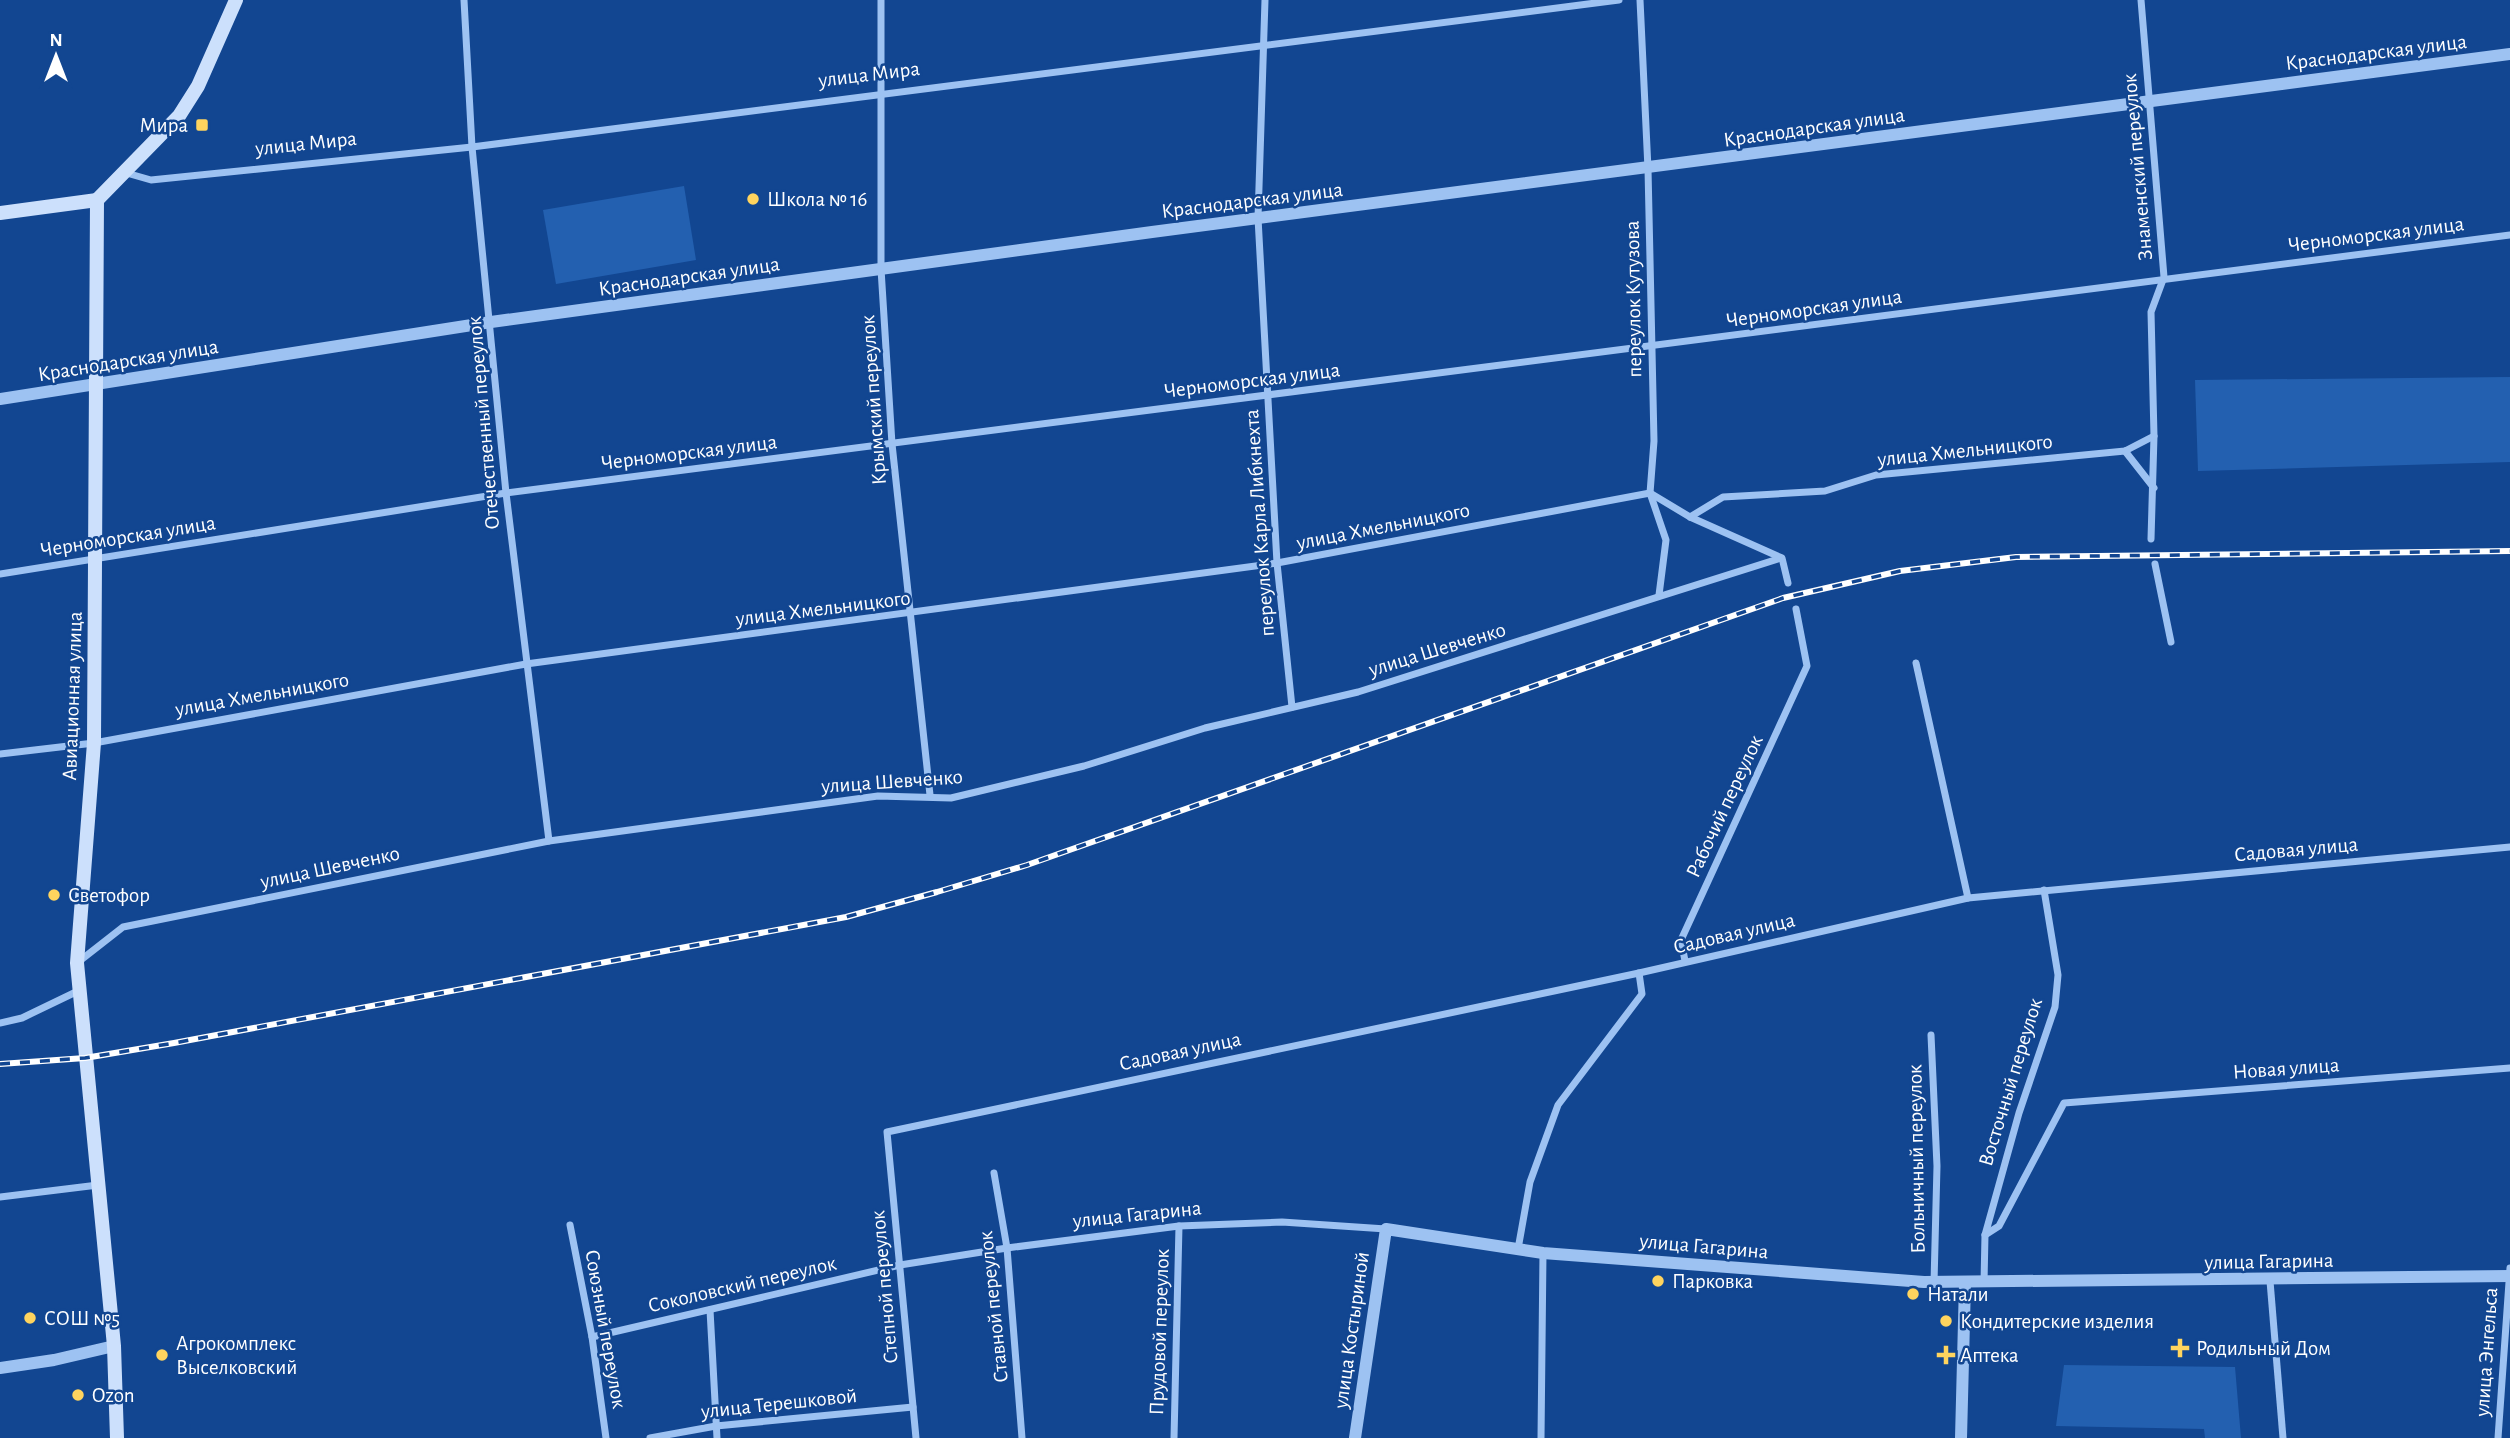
<svg xmlns="http://www.w3.org/2000/svg" width="2510" height="1438" viewBox="0 0 2510 1438" font-family="'Alegreya Sans',sans-serif">
	<style>
		.green { fill: #2360b0 }
		.lines { fill: none; stroke-linecap: round; stroke-linejoin: round }
		.minor { stroke: #9dc2f2; stroke-width: 7 }
		.tertiary { stroke: #9dc2f2; stroke-width: 12 }
		.secondary { stroke: #cce0fc; stroke-width: 14 }
		.rail-casing { stroke: #fff; stroke-width: 6 }
		.rail { stroke: #124691; stroke-width: 3.5; stroke-dasharray: 10; stroke-linecap: butt }
		.poi-dot { fill: #ffd45e; stroke: #124691; stroke-width: 2.5 }
		.labels { text-anchor: middle; stroke-width: 5; stroke-linejoin: round; paint-order: stroke }
		.street-label { font-size: 21px; fill: #fff; stroke: #124691 }
		.poi-label { font-size: 21px; fill: #fff; stroke: #124691; text-anchor: start }
	</style>
	<rect width="100%" height="100%" fill="#124691"/>
	<g class="green">
		<path d="M684,186L696,260L556,284L543,210Z"/>
		<path d="M2510,377V462L2198,471L2195,380Z"/>
		<path d="M2064,1365L2235,1367L2241,1438H2205L2204,1429L2056,1426Z"/>
	</g>
	<g class="lines">
		<g class="minor">
			<path d="M464,0L472,147L506,493L549,841"/>
			<path d="M881,0V269L892,444L930,795"/>
			<path d="M1265,0L1258,218L1277,563L1292,707"/>
			<path d="M1640,0L1648,169L1654,441L1650,493L1666,540L1659,595"/>
			<path d="M2141,0L2164,277L2151,312L2154,436L2151,539"/>
			<path d="M123,172L151,180L472,147L1619,0"/>
			<path d="M2125,451L2154,488"/>
			<path d="M1690,517L1723,497L1825,491L1876,475L2125,451L2154,436"/>
			<path d="M2155,564L2171,642"/>
			<path d="M0,574L506,493L2510,235"/>
			<path d="M1916,663L1968,898"/>
			<path d="M0,754L94,743L526,664L1277,563L1650,493L1690,517L1782,558L1788,583"/>
			<path d="M1685,961L1681,940L1807,666L1796,609"/>
			<path d="M77,963L123,927L549,841L878,796L951,798L1084,766L1205,728L1358,692L1781,558"/>
			<path d="M0,1023L22,1018L78,991"/>
			<path d="M1931,1035L1937,1166L1934,1283"/>
			<path d="M994,1173L1007,1248L1022,1438"/>
			<path d="M0,1197L98,1185"/>
			<path d="M570,1225L592,1337L606,1438"/>
			<path d="M1985,1235L1999,1226L2064,1103L2510,1068"/>
			<path d="M1518,1249L1530,1182L1558,1105L1642,994L1639,973"/>
			<path d="M2270,1281L2283,1438"/>
			<path d="M1984,1283L1985,1235L2019,1113L2055,1007L2058,975L2044,890"/>
			<path d="M710,1310L717,1438"/>
			<path d="M592,1337L900,1265L1007,1248L1179,1226L1282,1222L1386,1229"/>
			<path d="M650,1438L716,1426L913,1407"/>
			<path d="M916,1438L887,1132L1639,973L1968,898L2510,847"/>
			<path d="M1174,1438L1179,1226"/>
			<path d="M1541,1438L1543,1253"/>
			<path d="M2498,1438L2510,1268"/>
		</g>
		<g class="tertiary">
			<path d="M0,399L491,322L1152,232L2510,54"/>
			<path d="M0,1368L54,1360L114,1346"/>
			<path d="M1355,1438L1386,1229L1543,1253L1924,1282L2510,1276"/>
			<path d="M1961,1438L1965,1283"/>
		</g>
		<g class="secondary">
			<path d="M0,213L97,200"/>
			<path d="M117,1438L114,1346L77,963L94,743L97,200L179,116L198,86L236,0"/>
		</g>
		<defs>
			<path id="rail" d="M0,1064L85,1058L174,1043L846,917L937,892L1027,865L1783,598L1900,571L2016,557L2510,551"/>
		</defs>
		<use href="#rail" class="rail-casing"/>
		<use href="#rail" class="rail"/>
	</g>
	<g class="poi-dot">
		<rect x="195" y="118" width="14" height="14" rx="3.5"/>
		<circle cx="753" cy="199" r="7"/>
		<circle cx="54" cy="895" r="7"/>
		<circle cx="1658" cy="1281" r="7"/>
		<circle cx="1913" cy="1294" r="7"/>
		<circle cx="30" cy="1318" r="7"/>
		<circle cx="1946" cy="1321" r="7"/>
		<path d="M2176.5 1337.5h7v7h7v7h-7v7h-7v-7h-7v-7h7z"/>
		<circle cx="162" cy="1355" r="7"/>
		<path d="M1942.5 1344.5h7v7h7v7h-7v7h-7v-7h-7v-7h7z"/>
		<circle cx="78" cy="1395" r="7"/>
	</g>
	<g class="labels">
		<g class="street-label">
			<text transform="translate(2376 52) rotate(-7)" y="7">Краснодарская улица</text>
			<text transform="translate(869 74) rotate(-7)" y="7">улица Мира</text>
			<text transform="translate(1814 127) rotate(-8)" y="7">Краснодарская улица</text>
			<text transform="translate(306 143) rotate(-6)" y="7">улица Мира</text>
			<text transform="translate(2137 167) rotate(-95)" y="7">Знаменский переулок</text>
			<text transform="translate(1252 200) rotate(-7)" y="7">Краснодарская улица</text>
			<text transform="translate(2376 234) rotate(-7)" y="7">Черноморская улица</text>
			<text transform="translate(689 276) rotate(-8)" y="7">Краснодарская улица</text>
			<text transform="translate(1633 299) rotate(-91)" y="7">переулок Кутузова</text>
			<text transform="translate(1814 308) rotate(-8)" y="7">Черноморская улица</text>
			<text transform="translate(128 360) rotate(-9)" y="7">Краснодарская улица</text>
			<text transform="translate(1252 380) rotate(-7)" y="7">Черноморская улица</text>
			<text transform="translate(873 400) rotate(-94)" y="7">Крымский переулок</text>
			<text transform="translate(483 423) rotate(-95)" y="7">Отечественный переулок</text>
			<text transform="translate(1965 450) rotate(-6)" y="7">улица Хмельницкого</text>
			<text transform="translate(689 452) rotate(-7)" y="7">Черноморская улица</text>
			<text transform="translate(1259 523) rotate(-94)" y="7">переулок Карла Либкнехта</text>
			<text transform="translate(1383 526) rotate(-11)" y="7">улица Хмельницкого</text>
			<text transform="translate(128 536) rotate(-9)" y="7">Черноморская улица</text>
			<text transform="translate(823 608) rotate(-7)" y="7">улица Хмельницкого</text>
			<text transform="translate(1437 649) rotate(-17)" y="7">улица Шевченко</text>
			<text transform="translate(262 694) rotate(-10)" y="7">улица Хмельницкого</text>
			<text transform="translate(72 696) rotate(-88)" y="7">Авиационная улица</text>
			<text transform="translate(892 781) rotate(-4)" y="7">улица Шевченко</text>
			<text transform="translate(1724 806) rotate(-65)" y="7">Рабочий переулок</text>
			<text transform="translate(2296 849) rotate(-5)" y="7">Садовая улица</text>
			<text transform="translate(330 867) rotate(-12)" y="7">улица Шевченко</text>
			<text transform="translate(1734 933) rotate(-13)" y="7">Садовая улица</text>
			<text transform="translate(1180 1051) rotate(-12)" y="7">Садовая улица</text>
			<text transform="translate(2286 1068) rotate(-4)" y="7">Новая улица</text>
			<text transform="translate(2010 1082) rotate(-73)" y="7">Восточный переулок</text>
			<text transform="translate(1916 1159) rotate(-91)" y="7">Больничный переулок</text>
			<text transform="translate(1137 1214) rotate(-6)" y="7">улица Гагарина</text>
			<text transform="translate(1704 1246) rotate(5)" y="7">улица Гагарина</text>
			<text transform="translate(2269 1261) rotate(-1)" y="7">улица Гагарина</text>
			<text transform="translate(742 1284) rotate(-13)" y="7">Соколовский переулок</text>
			<text transform="translate(884 1287) rotate(-95)" y="7">Степной переулок</text>
			<text transform="translate(993 1307) rotate(-96)" y="7">Ставной переулок</text>
			<text transform="translate(606 1329) rotate(80)" y="7">Союзный переулок</text>
			<text transform="translate(1351 1330) rotate(-82)" y="7">улица Костыриной</text>
			<text transform="translate(1159 1332) rotate(-88)" y="7">Прудовой переулок</text>
			<text transform="translate(2486 1352) rotate(-86)" y="7">улица Энгельса</text>
			<text transform="translate(779 1403) rotate(-6)" y="7">улица Терешковой</text>
		</g>
		<g class="poi-label">
			<text x="188" y="132" text-anchor="end">Мира</text>
			<text x="767" y="206">Школа № 16</text>
			<text x="68" y="902">Светофор</text>
			<text x="1672" y="1288">Парковка</text>
			<text x="1927" y="1301">Натали</text>
			<text x="44" y="1325">СОШ №5</text>
			<text x="1960" y="1328">Кондитерские изделия</text>
			<text x="176" y="1350">Агрокомплекс<tspan x="176" dy="24">Выселковский</tspan></text>
			<text x="2196" y="1355">Родильный Дом</text>
			<text x="1960" y="1362">Аптека</text>
			<text x="92" y="1402">Ozon</text>
		</g>
	</g>
	<g transform="translate(56 56)" stroke="#124691" stroke-width="5" paint-order="stroke">
	<path d="M0-5L12 26L0 18L-12 26Z" fill="#ffffff"/>
	<text y="-10" font-size="19" font-weight="bold" text-anchor="middle" fill="#ffffff">N</text>
	</g>
</svg>
